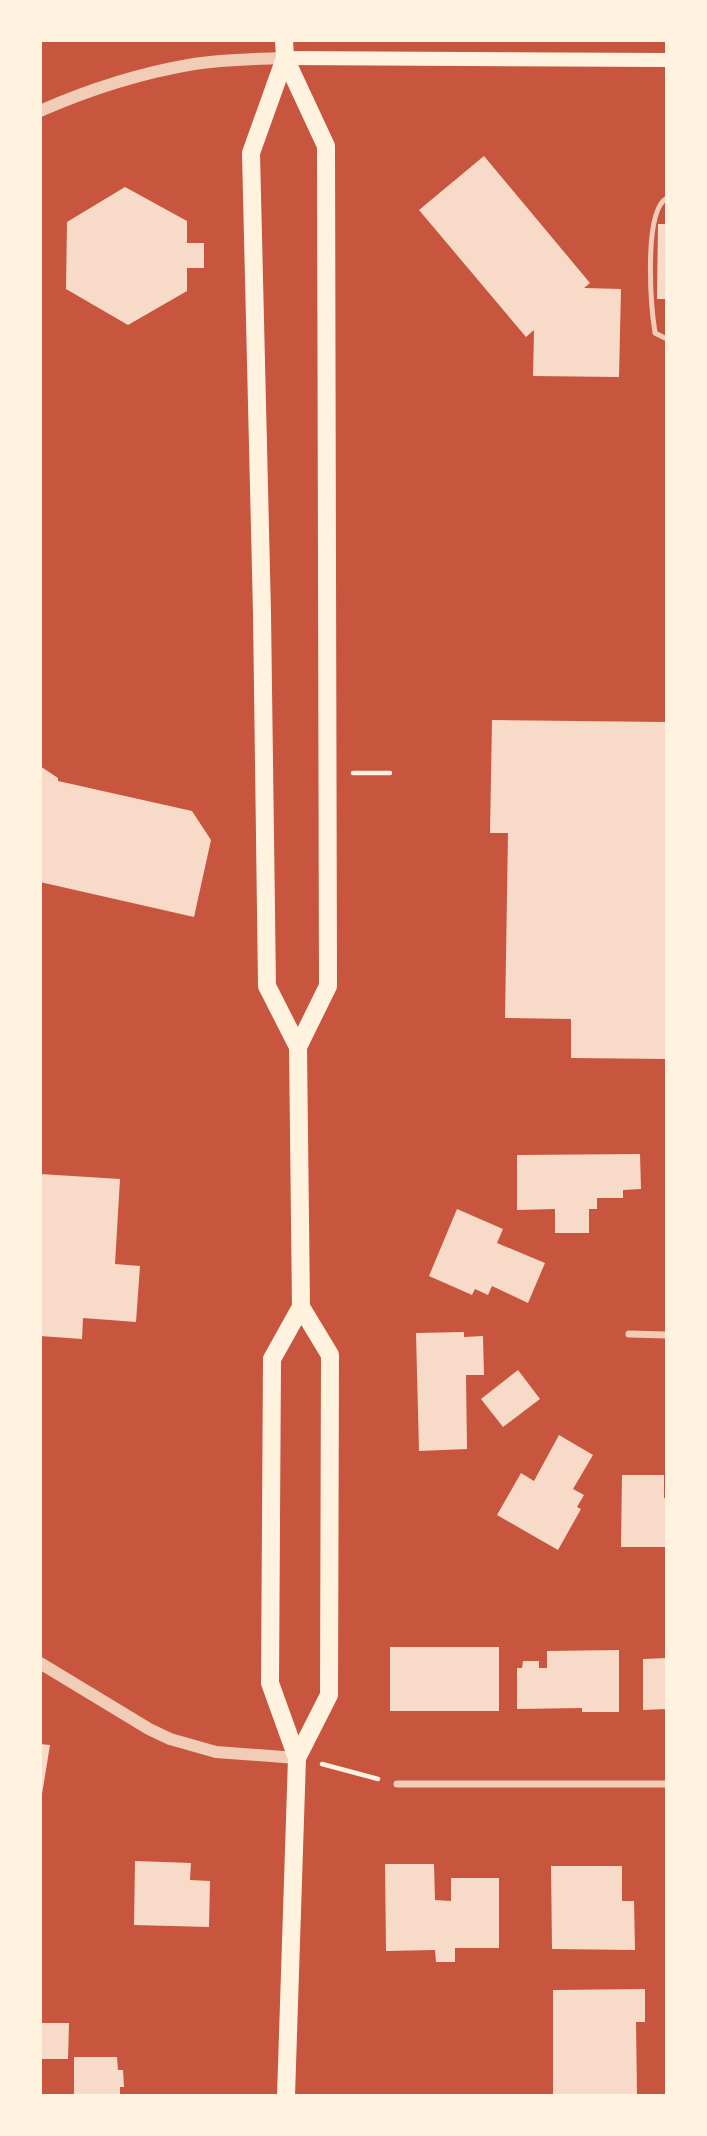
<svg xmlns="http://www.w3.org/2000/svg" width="707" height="2136" viewBox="0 0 707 2136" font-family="Raleway,sans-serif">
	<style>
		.building { fill: #f7dbc8 }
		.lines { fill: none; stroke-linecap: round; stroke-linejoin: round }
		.path { stroke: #fff3e0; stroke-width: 4.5 }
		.service { stroke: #f1ccb7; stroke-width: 5 }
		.minor { stroke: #f1ccb7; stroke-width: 7 }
		.tertiary { stroke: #f1ccb7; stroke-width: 12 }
		.secondary { stroke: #fff3e0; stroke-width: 14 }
		.primary { stroke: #fff3e0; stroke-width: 18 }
	</style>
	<rect width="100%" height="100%" fill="#c8553d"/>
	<g class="building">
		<path d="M484,156L590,283L584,288L621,289L619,377L533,376L534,330L526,337L419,210Z"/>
		<path d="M125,187L187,221V243H204V268H187V291L128,325L66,289L67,222Z"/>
		<path d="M658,224H667V299H657Z"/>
		<path d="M492,720L667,722V1059L571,1058V1019L505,1018L508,833H490Z"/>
		<path d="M40,766L58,778V781L192,811L211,840L194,917L40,882Z"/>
		<path d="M640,1154L641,1189L623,1190V1198H597V1209H589V1233H555V1209L517,1210V1155Z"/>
		<path d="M40,1174L120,1179L115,1264L140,1266L136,1322L83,1318L82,1339L40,1336Z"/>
		<path d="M457,1209L503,1229L497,1243L545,1263L528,1303L492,1286L488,1295L475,1289L472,1295L429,1276Z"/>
		<path d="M464,1332V1337L483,1336L484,1375H466L467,1449L419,1451L416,1333Z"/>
		<path d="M518,1370L540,1399L503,1427L481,1399Z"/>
		<path d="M559,1435L593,1455L573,1489L584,1495L577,1507L581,1509L558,1550L497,1515L521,1473L534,1481Z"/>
		<path d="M622,1475H664V1498H667V1547H621Z"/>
		<rect x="390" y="1647" width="109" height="64"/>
		<path d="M619,1650V1712H582V1708L517,1709V1668H522L523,1661H539V1668H547V1651Z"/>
		<path d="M667,1658V1709L643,1710V1659Z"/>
		<path d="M40,1744L50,1745L42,1794H40Z"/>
		<path d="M135,1861L191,1863L190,1880L210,1881L209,1927L134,1925Z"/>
		<path d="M385,1864H434L435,1900L451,1901V1878H499V1948H455V1962H436L435,1950L386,1951Z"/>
		<path d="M551,1866H622V1901H634L635,1950L552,1949Z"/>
		<path d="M645,1989V2022H636L637,2094L553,2095V1990Z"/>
		<path d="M40,2023H69L68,2059H40Z"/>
		<path d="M74,2057H117L118,2070H123L124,2087H120V2096H74Z"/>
	</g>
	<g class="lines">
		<g class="path">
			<path d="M353,773H390"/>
			<path d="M322,1764L378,1779"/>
		</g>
		<path class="service" d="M667,198C643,211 651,307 655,333L667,339"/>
		<g class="minor">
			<path d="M629,1334L667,1335"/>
			<path d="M397,1784H667"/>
		</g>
		<g class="tertiary">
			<path d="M40,111C90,89 140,73 194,64C224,59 254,59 285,58"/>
			<path d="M40,1663L149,1729L170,1739L216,1752L297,1758"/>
		</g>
		<path class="secondary" d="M285,58L667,60"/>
		<g class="primary">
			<path d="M284,40L285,58L251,153L262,613L267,986L298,1047"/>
			<path d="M285,58L326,146L328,986L298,1047L301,1307L272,1359L270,1683L297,1758L286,2096"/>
			<path d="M297,1758L329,1695L330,1355L301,1307"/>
		</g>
	</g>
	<rect width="707" height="2136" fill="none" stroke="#fff3e0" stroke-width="84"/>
</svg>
